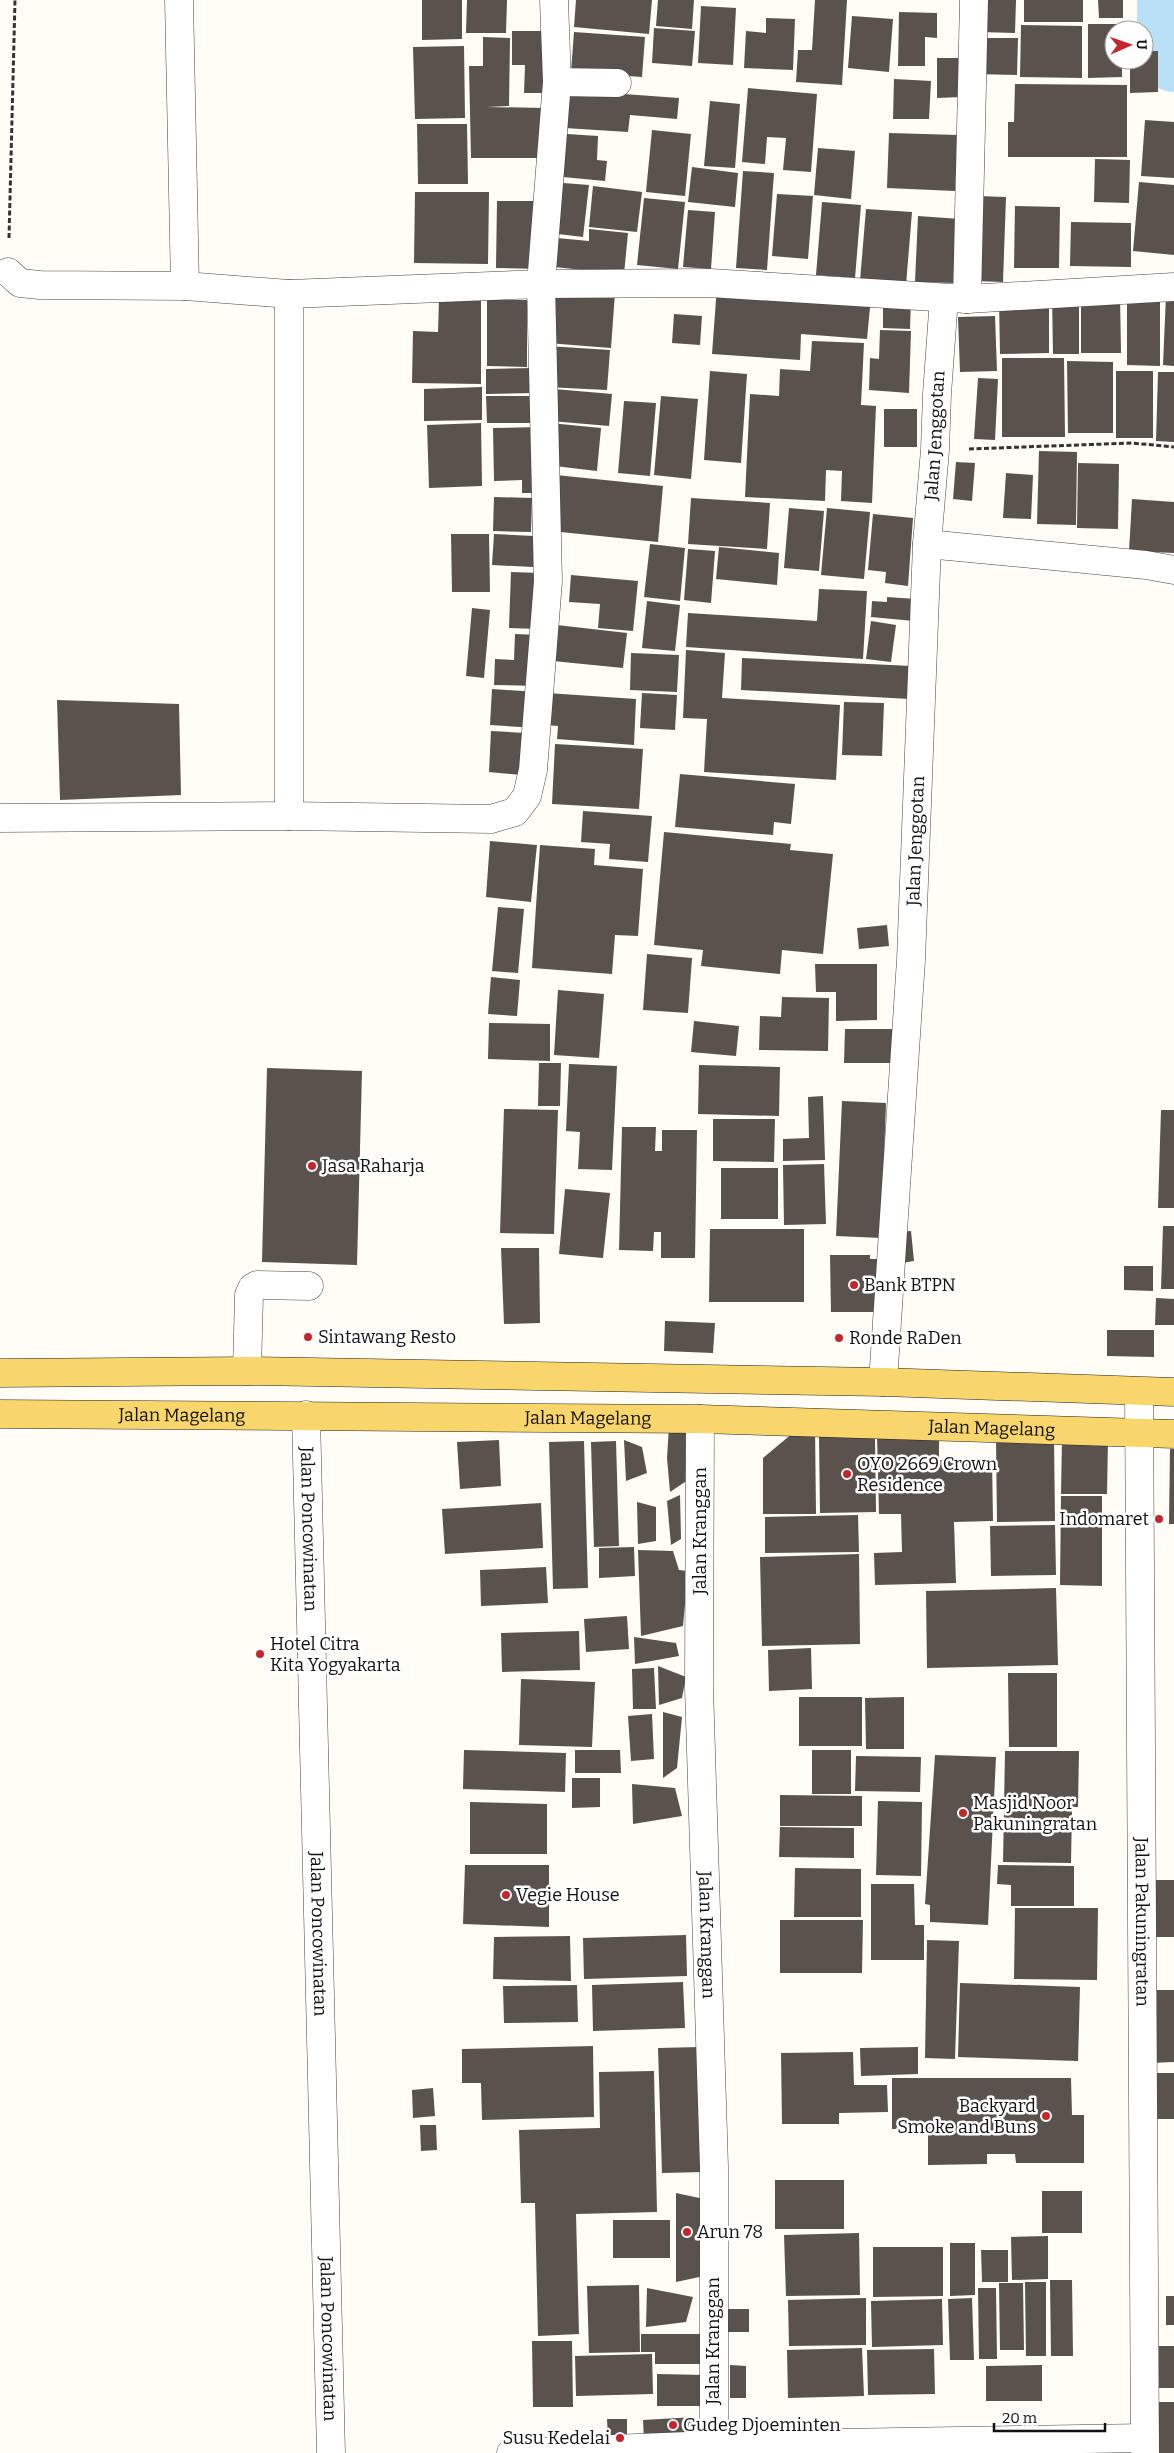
<svg xmlns="http://www.w3.org/2000/svg" width="1174" height="2453" viewBox="0 0 1174 2453" font-family="Bitter,serif">
	<style>
		.lines { fill: none; stroke-linecap: round; stroke-linejoin: round }
		.river { stroke: #b9e0f7; stroke-width: 66 }
		.building { fill: #5a524d }
		.minor-casing { stroke: #444; stroke-width: 29 }
		.major-casing { stroke: #222; stroke-width: 29 }
		.path { stroke: #333; stroke-width: 3; stroke-dasharray: 5 2.5; stroke-linecap: butt }
		.minor { stroke: #fff; stroke-width: 28 }
		.major { stroke: #f9d66b; stroke-width: 28 }
		.poi-dot { fill: #c4262e; stroke: #fff; stroke-width: 2 }
		.labels { text-anchor: middle; stroke-width: 5; stroke-linejoin: round; paint-order: stroke }
		.street-label { font-size: 18px; fill: #111; stroke: #fff }
		.poi-label { font-size: 18px; fill: #111; stroke: #fff; text-anchor: start }
	</style>
	<rect width="100%" height="100%" fill="#fffdf5"/>
	<g class="lines">
		<path class="river" d="M1170,0V36L1174,59"/>
	</g>
	<g class="building">
		<path d="M422,0H462V39L422,40Z"/>
		<path d="M467,0H507L506,33H466Z"/>
		<path d="M576,0H652L649,34L574,27Z"/>
		<path d="M658,0H694L692,29L656,26Z"/>
		<path d="M815,0H847L842,85L796,82L798,50H812Z"/>
		<path d="M981,0H1016L1015,33L980,32Z"/>
		<rect x="1024" y="0" width="59" height="22"/>
		<path d="M1098,0H1123V18H1099Z"/>
		<path d="M701,6L736,8L733,65L698,63Z"/>
		<path d="M899,12L937,13V38L925,37V66H898Z"/>
		<path d="M852,16L893,19L889,72L848,68Z"/>
		<path d="M766,18L795,19L793,70L744,68L746,31L766,33Z"/>
		<path d="M1088,24H1121L1122,30H1114V60H1122V77L1088,78Z"/>
		<path d="M1021,25L1082,26V78L1020,77Z"/>
		<path d="M654,28L695,31L692,66L652,63Z"/>
		<path d="M512,31H549V93H524L525,65H512Z"/>
		<path d="M574,32L645,37L642,77L571,72Z"/>
		<path d="M483,37L510,38L509,106L486,107L546,108L545,158H471L469,66H483Z"/>
		<path d="M975,38H1018L1017,75L974,74Z"/>
		<path d="M464,46L465,118L415,119L413,47Z"/>
		<path d="M1144,51H1158V92L1130,93V60H1144Z"/>
		<path d="M937,58H962L961,97L937,98Z"/>
		<path d="M894,79L931,81L929,119H893Z"/>
		<path d="M1015,84L1127,85V157H1008V122H1014Z"/>
		<path d="M748,88L817,94L811,172L783,170L786,138L767,137L765,164L742,162Z"/>
		<path d="M568,90L679,98L677,119L630,115L628,132L565,128Z"/>
		<path d="M710,101L740,104L735,168L704,166Z"/>
		<path d="M1145,120L1174,122V178L1141,176Z"/>
		<path d="M417,124H467L468,184H418Z"/>
		<path d="M652,130L691,134L685,196L646,192Z"/>
		<path d="M889,133L958,135L955,191L887,188Z"/>
		<path d="M567,134L598,136L597,160L607,161L605,181L563,177Z"/>
		<path d="M818,148L855,151L851,199L814,195Z"/>
		<path d="M1095,159L1130,160L1129,203L1094,202Z"/>
		<path d="M692,167L738,173L735,207L688,202Z"/>
		<path d="M743,171L774,173L767,270L736,268Z"/>
		<path d="M1139,182L1174,185V255L1133,251Z"/>
		<path d="M563,183L589,185L583,237L558,234Z"/>
		<path d="M593,186L642,192L637,232L589,227Z"/>
		<path d="M415,192H489L488,264L414,263Z"/>
		<path d="M777,194L813,196L808,259L772,256Z"/>
		<path d="M978,196L1006,197L1003,282L974,281Z"/>
		<path d="M644,198L685,202L678,269L637,265Z"/>
		<path d="M497,201H542V269L496,268Z"/>
		<path d="M822,202L861,205L855,278L816,275Z"/>
		<path d="M1015,206L1060,207L1059,268H1014Z"/>
		<path d="M866,209L912,212L906,285L860,281Z"/>
		<path d="M688,210L715,212L711,269L683,267Z"/>
		<path d="M918,216L960,219L957,283L915,282Z"/>
		<path d="M1071,222L1131,223V267L1070,266Z"/>
		<path d="M589,229L628,233L624,274L554,267L557,238L589,241Z"/>
		<path d="M717,286L871,297L867,339L801,334L800,360L712,354Z"/>
		<path d="M550,288L615,293L611,348L547,343Z"/>
		<path d="M1052,294H1079V354H1053Z"/>
		<path d="M1081,295H1120L1121,353H1081Z"/>
		<path d="M1166,295H1174V366L1163,365Z"/>
		<path d="M1127,296L1160,297V366L1127,365Z"/>
		<path d="M883,298L911,299L910,329L883,328Z"/>
		<path d="M999,299H1049V353L1000,354Z"/>
		<path d="M439,300L481,301V384L412,383L413,331L438,332Z"/>
		<path d="M487,300H527V367L487,366Z"/>
		<path d="M674,314L702,316L700,345L672,343Z"/>
		<path d="M995,316L997,371L960,372L958,317Z"/>
		<path d="M880,330L911,331L909,393L869,390L870,358L879,359Z"/>
		<path d="M812,341L864,343L861,405L876,406L872,503L841,501L842,471L826,470L825,501L745,497L750,394L779,396L780,369L810,371Z"/>
		<path d="M547,346L610,350L607,390L546,387Z"/>
		<path d="M1002,358H1064L1065,437H1002Z"/>
		<path d="M1067,361L1113,362V433H1068Z"/>
		<path d="M533,368L534,393L486,394V369Z"/>
		<path d="M710,371L747,374L741,463L704,460Z"/>
		<rect x="1116" y="371" width="37" height="67"/>
		<path d="M1158,372H1174V442L1156,441Z"/>
		<path d="M978,378L998,379L995,440L974,439Z"/>
		<path d="M482,387V420L424,421V389Z"/>
		<path d="M554,389L612,394L609,426L551,421Z"/>
		<path d="M486,396H537L538,423H487Z"/>
		<path d="M661,396L698,399L691,479L654,475Z"/>
		<path d="M624,401L656,403L650,476L618,473Z"/>
		<rect x="884" y="409" width="33" height="38"/>
		<path d="M481,423L482,486L429,488L427,425Z"/>
		<path d="M550,423L601,428L597,471L546,465Z"/>
		<path d="M540,427L541,493H522V480L494,481L493,428Z"/>
		<path d="M1039,451L1077,452L1076,525L1037,524Z"/>
		<path d="M956,462L975,463L972,501L953,499Z"/>
		<path d="M1078,463L1119,464L1118,529L1077,528Z"/>
		<path d="M1006,473L1033,475L1031,519L1003,518Z"/>
		<path d="M556,475L663,486L658,542L551,531Z"/>
		<path d="M494,497L532,498L531,532L493,531Z"/>
		<path d="M691,498L770,503L767,549L688,544Z"/>
		<path d="M1132,499L1174,502V553L1129,551Z"/>
		<path d="M789,508L824,511L819,571L784,568Z"/>
		<path d="M827,508L870,512L864,579L821,575Z"/>
		<path d="M873,514L913,518L908,586L885,583L886,572L868,570Z"/>
		<path d="M451,534H489L490,592H452Z"/>
		<path d="M494,534L534,536L533,567L492,565Z"/>
		<path d="M650,544L685,548L680,601L644,597Z"/>
		<path d="M719,547L779,553L777,585L716,579Z"/>
		<path d="M688,549L715,551L711,603L684,600Z"/>
		<path d="M511,572L541,573L539,629L509,628Z"/>
		<path d="M571,575L638,581L633,631L598,628L600,604L569,602Z"/>
		<path d="M819,589L867,591L863,659L686,647L688,613L817,621Z"/>
		<path d="M887,597L916,599L914,621L871,617L872,601L887,602Z"/>
		<path d="M647,601L680,605L675,651L642,648Z"/>
		<path d="M472,608L490,610L484,678L466,676Z"/>
		<path d="M871,621L896,625L891,662L866,659Z"/>
		<path d="M557,625L627,633L623,668L553,661Z"/>
		<path d="M515,634L539,635L537,686L494,685L495,659L514,660Z"/>
		<path d="M686,650L725,653L722,698L840,705L836,780L704,772L707,719L683,718Z"/>
		<path d="M631,653L679,655L677,692L630,690Z"/>
		<path d="M742,658L912,666L910,699L741,690Z"/>
		<path d="M492,689L537,692L535,728L490,725Z"/>
		<path d="M547,693L636,699L634,745L557,739L558,726L545,725Z"/>
		<path d="M642,693L677,695L675,730L640,728Z"/>
		<path d="M57,700L179,704L181,795L60,800Z"/>
		<path d="M844,702L884,703L882,756L842,755Z"/>
		<path d="M491,731L525,733L521,775L489,772Z"/>
		<path d="M555,744L643,749L639,809L552,804Z"/>
		<path d="M680,774L795,784L791,824L774,822L773,835L675,827Z"/>
		<path d="M583,811L652,816L648,862L609,859L610,844L581,842Z"/>
		<path d="M664,832L791,844L790,850L833,854L823,954L782,950L780,974L701,966L703,950L654,945Z"/>
		<path d="M490,841L537,845L531,902L486,897Z"/>
		<path d="M540,845L595,849L594,865L643,869L638,936L615,935L612,974L532,968Z"/>
		<path d="M498,907L524,909L518,973L492,971Z"/>
		<path d="M887,925L889,946L859,949L857,928Z"/>
		<path d="M647,954L692,958L688,1013L643,1010Z"/>
		<path d="M815,964H877V1020L836,1021V992H816Z"/>
		<path d="M491,977L520,980L517,1016L488,1014Z"/>
		<path d="M558,990L604,994L599,1058L554,1055Z"/>
		<path d="M782,997L829,998L828,1051L759,1050L760,1016L781,1017Z"/>
		<path d="M694,1021L739,1026L736,1056L691,1052Z"/>
		<path d="M489,1023L550,1024V1061L488,1059Z"/>
		<path d="M845,1029H896L895,1063H844Z"/>
		<path d="M539,1063H561L560,1106H538Z"/>
		<path d="M569,1064L617,1066L612,1170L578,1169L580,1132L566,1131Z"/>
		<path d="M699,1065L780,1067L779,1116L698,1114Z"/>
		<path d="M267,1068L362,1071L357,1265L262,1262Z"/>
		<path d="M823,1096L825,1160L783,1161V1139L809,1138L808,1097Z"/>
		<path d="M842,1101L886,1103L881,1238L836,1236Z"/>
		<path d="M504,1109L558,1110L554,1234L500,1233Z"/>
		<path d="M1161,1110H1174V1208H1158Z"/>
		<path d="M713,1119H775L774,1162L713,1161Z"/>
		<path d="M622,1127H656L655,1151H662V1130H697L695,1258H661V1232H654L653,1251L619,1250Z"/>
		<path d="M824,1164L826,1224L784,1225L783,1165Z"/>
		<rect x="721" y="1168" width="57" height="51"/>
		<path d="M565,1189L610,1193L603,1258L559,1254Z"/>
		<path d="M1163,1226H1174V1289H1161Z"/>
		<path d="M710,1229H804V1302H709Z"/>
		<path d="M911,1231L914,1261L902,1263L900,1232Z"/>
		<path d="M501,1248H539L540,1323L504,1324Z"/>
		<path d="M830,1255H870V1259H877L878,1312H831Z"/>
		<path d="M1124,1266H1153V1291L1124,1290Z"/>
		<path d="M1156,1298L1174,1299V1325H1155Z"/>
		<path d="M665,1321L715,1323L713,1353L664,1351Z"/>
		<path d="M1107,1330H1154V1357L1107,1356Z"/>
		<path d="M669,1426H687L688,1480L670,1492L667,1458Z"/>
		<path d="M800,1427H815L816,1514H763V1458Z"/>
		<path d="M939,1434V1460L992,1459L993,1521L954,1522L956,1583L875,1585L874,1553L902,1552L901,1514H879L877,1435Z"/>
		<path d="M819,1436H875L876,1512L820,1513Z"/>
		<path d="M1054,1438L1055,1521L997,1522L996,1439Z"/>
		<path d="M499,1440L501,1486L460,1489L457,1442Z"/>
		<path d="M624,1440L642,1447L647,1473L626,1481Z"/>
		<path d="M1062,1440H1108L1107,1494H1061Z"/>
		<path d="M584,1441L588,1588L553,1589L549,1442Z"/>
		<path d="M616,1441L619,1546L594,1547L591,1442Z"/>
		<path d="M1170,1449H1174V1524H1169Z"/>
		<path d="M680,1495L681,1539L671,1545L667,1501Z"/>
		<path d="M1061,1496H1102V1586L1060,1585Z"/>
		<path d="M637,1502L656,1507V1541L638,1544Z"/>
		<path d="M541,1503L543,1548L445,1554L442,1509Z"/>
		<path d="M858,1515L859,1552L765,1553V1517Z"/>
		<path d="M1055,1525L1056,1575L991,1576L990,1526Z"/>
		<path d="M634,1547L635,1576L599,1578V1548Z"/>
		<path d="M638,1550L673,1551L679,1570L688,1571L683,1626L641,1636Z"/>
		<path d="M859,1554L860,1644L762,1646L760,1557Z"/>
		<path d="M546,1567L548,1603L481,1606L480,1570Z"/>
		<path d="M1056,1588L1058,1665L927,1668L926,1591Z"/>
		<path d="M627,1616L629,1649L586,1652L584,1619Z"/>
		<path d="M579,1631L580,1670L502,1672L501,1633Z"/>
		<path d="M634,1637L676,1643L679,1656L635,1664Z"/>
		<path d="M811,1648L812,1689L769,1691L768,1650Z"/>
		<path d="M658,1666L686,1677L682,1698L659,1705Z"/>
		<path d="M654,1668L656,1709H633L632,1669Z"/>
		<path d="M1008,1673H1057V1747H1009Z"/>
		<path d="M521,1679L595,1682L592,1747L519,1745Z"/>
		<rect x="799" y="1697" width="63" height="49"/>
		<path d="M904,1697V1749H866L865,1698Z"/>
		<path d="M663,1712L682,1717L677,1768L663,1778Z"/>
		<path d="M652,1714L654,1759L631,1761L628,1716Z"/>
		<path d="M464,1750L566,1753L565,1792L463,1789Z"/>
		<path d="M575,1750H620L621,1773H575Z"/>
		<rect x="812" y="1750" width="39" height="44"/>
		<path d="M1005,1751H1079L1078,1807H1004Z"/>
		<path d="M935,1755L996,1757L988,1925L930,1922V1905L925,1904Z"/>
		<path d="M856,1756L921,1757L920,1792L855,1791Z"/>
		<path d="M572,1778H600V1807L572,1808Z"/>
		<path d="M632,1784L675,1788L682,1816L633,1824Z"/>
		<path d="M780,1795L862,1796V1826H780Z"/>
		<path d="M878,1801L922,1802L921,1876L876,1875Z"/>
		<path d="M470,1802L547,1804V1854H470Z"/>
		<path d="M1004,1809L1072,1810L1071,1863L1003,1862Z"/>
		<path d="M780,1827L854,1828V1858L779,1857Z"/>
		<path d="M465,1865H549V1927L463,1924Z"/>
		<path d="M998,1865L1074,1866V1906H1011V1885L997,1884Z"/>
		<path d="M795,1868L861,1869V1917H794Z"/>
		<path d="M1152,1880H1174V1937H1151Z"/>
		<path d="M871,1884H914L915,1925H924V1960H871Z"/>
		<path d="M1015,1908H1098L1097,1980L1014,1979Z"/>
		<path d="M780,1920H863L862,1973H780Z"/>
		<path d="M686,1935L687,1976L584,1979L583,1938Z"/>
		<path d="M570,1936L571,1981L493,1979L494,1937Z"/>
		<path d="M927,1940L959,1941L955,2059L925,2058Z"/>
		<path d="M683,1982L685,2028L593,2031L592,1985Z"/>
		<path d="M960,1983L1080,1987L1078,2061L958,2057Z"/>
		<path d="M577,1985L578,2022L504,2023L503,1986Z"/>
		<path d="M1150,1990H1174V2062L1150,2063Z"/>
		<path d="M593,2046L594,2117L482,2120L481,2083H462V2049Z"/>
		<path d="M701,2047L704,2172L662,2173L658,2048Z"/>
		<path d="M918,2047V2074L861,2076L860,2048Z"/>
		<path d="M853,2052L854,2085H887L888,2112L839,2113V2124H782L781,2053Z"/>
		<path d="M654,2071L657,2212L576,2214L579,2334L538,2336L535,2203H521L519,2130L600,2128L599,2072Z"/>
		<rect x="1148" y="2073" width="26" height="46"/>
		<path d="M892,2078H1071L1072,2115H1084V2163H1016L1015,2154H987V2164L928,2165V2129H892Z"/>
		<path d="M433,2088L435,2116L413,2118L412,2090Z"/>
		<path d="M420,2125H436L437,2150L421,2151Z"/>
		<rect x="775" y="2180" width="69" height="49"/>
		<rect x="1042" y="2191" width="40" height="42"/>
		<path d="M676,2193L704,2199V2276L676,2282Z"/>
		<rect x="613" y="2220" width="57" height="38"/>
		<path d="M859,2233L860,2295L786,2296L784,2235Z"/>
		<path d="M1048,2236V2279L1012,2280L1011,2237Z"/>
		<path d="M950,2243H975V2295L950,2296Z"/>
		<path d="M873,2247H943V2296L873,2297Z"/>
		<path d="M981,2250H1008V2282H982Z"/>
		<path d="M1050,2280H1072L1073,2356H1051Z"/>
		<path d="M1025,2282H1046V2356H1026Z"/>
		<path d="M999,2283H1023L1024,2350H1000Z"/>
		<path d="M639,2285L640,2352L589,2353L587,2286Z"/>
		<path d="M647,2288L693,2297L686,2322L646,2327Z"/>
		<path d="M978,2288H996L997,2359H979Z"/>
		<rect x="1166" y="2296" width="8" height="29"/>
		<path d="M866,2298V2345L789,2346L788,2300Z"/>
		<path d="M972,2298L974,2360H950L948,2299Z"/>
		<path d="M942,2299L943,2345L872,2347L871,2301Z"/>
		<path d="M727,2309H749V2332H728Z"/>
		<path d="M641,2334H701V2364H655V2352H641Z"/>
		<path d="M532,2341H572L573,2407H533Z"/>
		<rect x="1157" y="2346" width="17" height="42"/>
		<path d="M862,2348L864,2396L788,2398L787,2350Z"/>
		<path d="M934,2349L935,2394L868,2395L867,2350Z"/>
		<path d="M652,2354L653,2394L576,2396L575,2356Z"/>
		<path d="M730,2365L746,2366V2398H730Z"/>
		<path d="M1042,2365V2401H986V2366Z"/>
		<path d="M657,2374L705,2375V2406H657Z"/>
		<rect x="1158" y="2402" width="16" height="51"/>
		<path d="M695,2417L696,2438L644,2440L643,2420Z"/>
		<path d="M607,2419H627V2438L608,2439Z"/>
	</g>
	<g class="lines">
		<defs>
			<g id="minor">
				<path d="M179,0L185,286"/>
				<path d="M554,0L557,82L617,83"/>
				<path d="M8,272L20,283L40,285L185,286L289,294L541,284L710,283L967,299L1174,287"/>
				<path d="M967,299L974,0"/>
				<path d="M927,544L1146,565L1174,570"/>
				<path d="M289,816V294"/>
				<path d="M0,818L289,816L491,819L515,812L527,796L533,770L548,581L541,284L557,82"/>
				<path d="M247,1371L249,1295L252,1288L257,1285L309,1286"/>
				<path id="s1" d="M883,1382L911,960L927,544L935,450L937,394L944,298"/>
				<path id="s2" d="M1139,1392L1145,2453"/>
				<path id="s3" d="M306,1415L331,2453"/>
				<path id="s4" d="M700,1419L699,1687L714,2167V2453"/>
				<path d="M511,2453L713,2445L1145,2438"/>
			</g>
			<g id="major">
				<path d="M0,1373L247,1371L883,1382L1174,1392"/>
				<path id="s5" d="M0,1414L700,1419L1174,1434"/>
			</g>
		</defs>
		<use href="#minor" class="minor-casing"/>
		<use href="#major" class="major-casing"/>
		<g class="path">
			<path d="M9,238L15,0"/>
			<path d="M969,449L1132,443L1174,447"/>
		</g>
		<use href="#minor" class="minor"/>
		<use href="#major" class="major"/>
	</g>
	<g class="poi-dot">
		<circle cx="312" cy="1166" r="5"/>
		<circle cx="854" cy="1285" r="5"/>
		<circle cx="308" cy="1337" r="5"/>
		<circle cx="839" cy="1338" r="5"/>
		<circle cx="847" cy="1474" r="5"/>
		<circle cx="1159" cy="1519" r="5"/>
		<circle cx="260" cy="1654" r="5"/>
		<circle cx="963" cy="1813" r="5"/>
		<circle cx="506" cy="1895" r="5"/>
		<circle cx="1046" cy="2116" r="5"/>
		<circle cx="687" cy="2232" r="5"/>
		<circle cx="673" cy="2425" r="5"/>
		<circle cx="620" cy="2438" r="5"/>
	</g>
	<g class="labels">
		<g class="street-label">
			<text dy="6" stroke="none"><textPath href="#s1" startOffset="948">Jalan Jenggotan</textPath></text>
			<text dy="6" stroke="none"><textPath href="#s1" startOffset="542">Jalan Jenggotan</textPath></text>
			<text dy="6" stroke="none"><textPath href="#s5" startOffset="182">Jalan Magelang</textPath></text>
			<text dy="6" stroke="none"><textPath href="#s5" startOffset="588">Jalan Magelang</textPath></text>
			<text dy="6" stroke="none"><textPath href="#s5" startOffset="992">Jalan Magelang</textPath></text>
			<text dy="6" stroke="none"><textPath href="#s3" startOffset="114">Jalan Poncowinatan</textPath></text>
			<text transform="translate(700 1531) rotate(-90)" y="6">Jalan Kranggan</text>
			<text dy="6" stroke="none"><textPath href="#s2" startOffset="530">Jalan Pakuningratan</textPath></text>
			<text dy="6" stroke="none"><textPath href="#s3" startOffset="519">Jalan Poncowinatan</textPath></text>
			<text dy="6" stroke="none"><textPath href="#s4" startOffset="516">Jalan Kranggan</textPath></text>
			<text dy="6" stroke="none"><textPath href="#s3" startOffset="924">Jalan Poncowinatan</textPath></text>
			<text transform="translate(713 2341) rotate(-90)" y="6">Jalan Kranggan</text>
		</g>
		<g class="poi-label">
			<text x="322" y="1172">Jasa Raharja</text>
			<text x="864" y="1291">Bank BTPN</text>
			<text x="318" y="1343">Sintawang Resto</text>
			<text x="849" y="1344">Ronde RaDen</text>
			<text x="857" y="1470">OYO 2669 Crown<tspan x="857" dy="21">Residence</tspan></text>
			<text x="1149" y="1525" text-anchor="end">Indomaret</text>
			<text x="270" y="1650">Hotel Citra<tspan x="270" dy="21">Kita Yogyakarta</tspan></text>
			<text x="973" y="1809">Masjid Noor<tspan x="973" dy="21">Pakuningratan</tspan></text>
			<text x="516" y="1901">Vegie House</text>
			<text x="1036" y="2112" text-anchor="end">Backyard<tspan x="1036" dy="21">Smoke and Buns</tspan></text>
			<text x="697" y="2238">Arun 78</text>
			<text x="683" y="2431">Gudeg Djoeminten</text>
			<text x="610" y="2444" text-anchor="end">Susu Kedelai</text>
		</g>
	</g>
	<g transform="translate(1129 45) rotate(88)"><circle r="24" fill="#ffffff" stroke="#a0a0a0"/>
	<path d="M0-4L9 19L0 12L-9 19Z" fill="#c4262e"/>
	<text y="-8" font-size="14" font-weight="bold" text-anchor="middle" fill="#111111">U</text>
	</g>
	<path d="M994 2423v8h111v-8" fill="none" stroke="#111111" stroke-width="2.5"/>
	<text x="1002" y="2423" font-size="15" fill="#111111" stroke="#ffffff" stroke-width="4" paint-order="stroke">20 m</text>
</svg>
